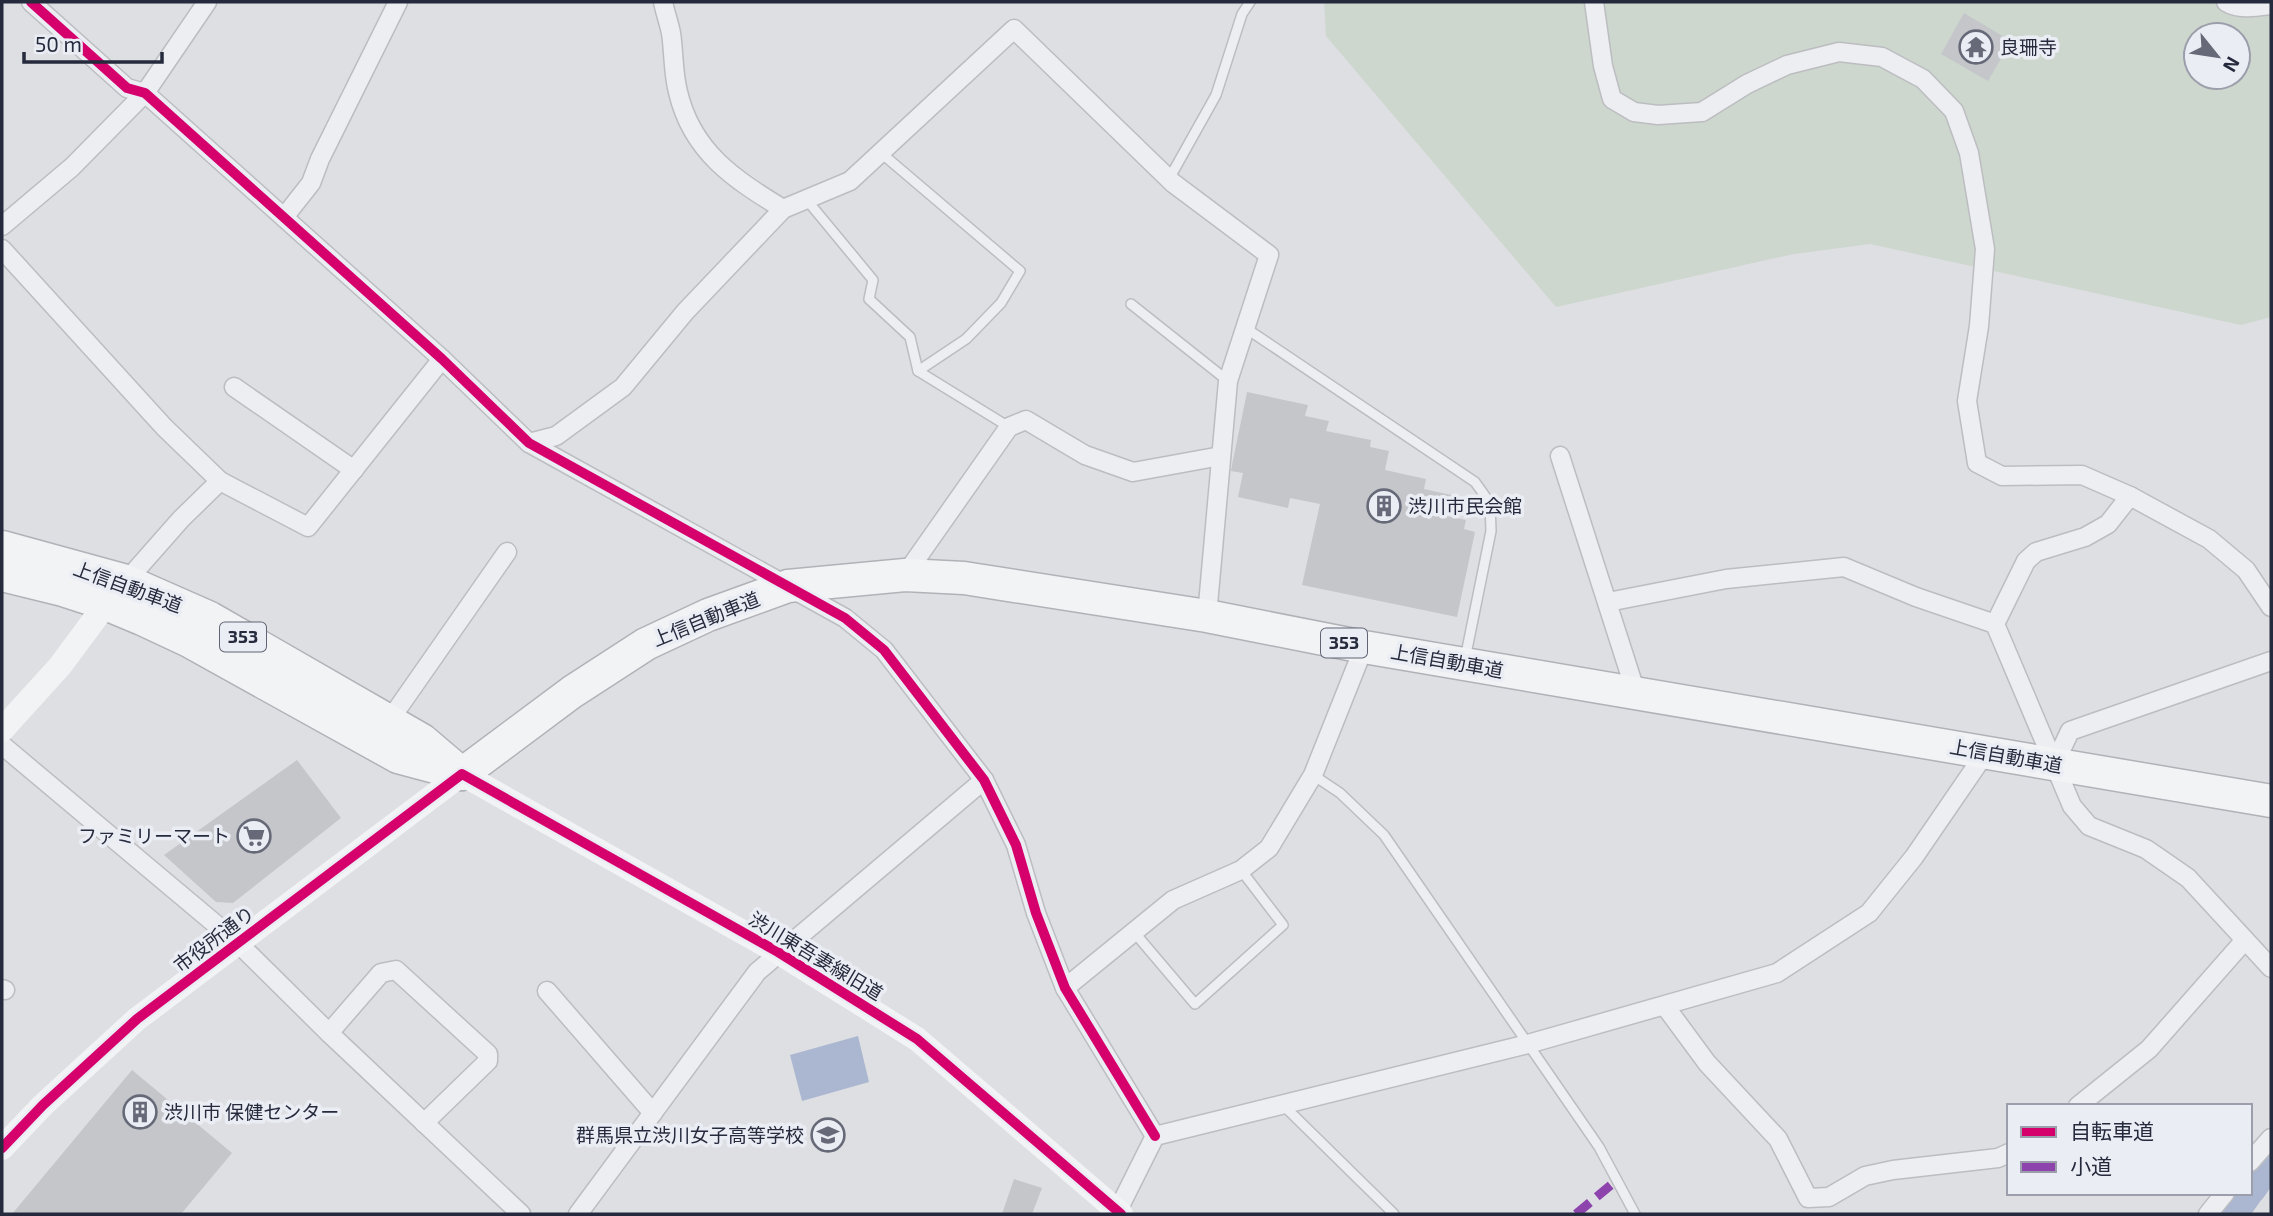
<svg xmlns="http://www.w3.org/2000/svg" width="2273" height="1216" viewBox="0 0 2273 1216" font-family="'Exo 2','Noto Sans JP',sans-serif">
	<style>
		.green { fill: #cdd7ce; fill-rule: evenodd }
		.water { fill: #abb7d0 }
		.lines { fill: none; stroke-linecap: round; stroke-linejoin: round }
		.river { stroke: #abb7d0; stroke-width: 33 }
		.building { fill: #c4c6ca }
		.lane-casing { stroke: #bcbdc1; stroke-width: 12 }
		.street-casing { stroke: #bcbdc1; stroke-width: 21 }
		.highway-casing { stroke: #b0b2b8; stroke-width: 35 }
		.lane { stroke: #edeef1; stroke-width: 9 }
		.street { stroke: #edeef1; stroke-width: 18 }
		.secondary { stroke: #f2f3f5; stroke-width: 24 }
		.highway { stroke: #f2f3f5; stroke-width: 32 }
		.quiet { stroke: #8e44ad; stroke-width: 9; stroke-dasharray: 18 9; stroke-linecap: butt }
		.cycleway-casing { stroke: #ebedf4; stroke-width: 15 }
		.cycleway { stroke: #d6006c; stroke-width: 10 }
		.labels { text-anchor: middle; stroke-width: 7; stroke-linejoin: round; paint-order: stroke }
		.shield { fill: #ebedf4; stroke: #606474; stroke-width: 2 }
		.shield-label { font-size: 18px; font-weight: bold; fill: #252a3d }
		.poi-label { font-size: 19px; fill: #252a3d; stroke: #ebedf4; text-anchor: start }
		.street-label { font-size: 19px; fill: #252a3d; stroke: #ebedf4 }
	</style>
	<rect width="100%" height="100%" fill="#dedfe3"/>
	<path class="green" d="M1324,2H2271V317L2241,325L1870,244L1794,254L1556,307L1326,36ZM2196,35H2238V77H2196Z"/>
	<path class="water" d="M858,1036L869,1082L802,1101L790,1055Z"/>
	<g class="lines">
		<g class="river">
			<path d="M2250,1188L2271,1159"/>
			<path d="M2231,1214L2246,1193"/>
		</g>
	</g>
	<g class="building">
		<path d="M1964,13L2011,41L1988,81L1941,54Z"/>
		<path d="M1247,392L1308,405L1305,416L1329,421L1326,431L1371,440L1370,447L1389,451L1385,470L1426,479L1424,489L1451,495L1447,516L1466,520L1464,529L1475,532L1457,617L1302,585L1320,504L1290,498L1288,508L1238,497L1243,473L1231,471L1232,465Z"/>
		<path d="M297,760L341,818L233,903L216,902L164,855Z"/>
		<path d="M132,1070L232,1153L181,1214H12Z"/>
		<path d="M1014,1179L1042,1188L1032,1214H1002Z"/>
	</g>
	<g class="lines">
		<defs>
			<g id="lane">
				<path d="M880,152L1020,271L1001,303L966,339L918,371"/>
				<path d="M1169,179L1216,95L1242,14L1250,2"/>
				<path d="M806,199L873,280L869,299L910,337L918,371L1009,427"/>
				<path d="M1131,304L1228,381"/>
				<path d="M1244,327L1475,482L1490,503L1491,531L1465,659"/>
				<path d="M1313,775L1340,793L1384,835L1599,1147L1635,1214"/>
				<path d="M1134,932L1195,1004L1283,925L1241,870"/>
				<path d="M1282,1104L1394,1214"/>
			</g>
			<g id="street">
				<path d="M31,2L127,88L145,93L442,359L529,443L845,618L884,650L984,780L1016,845L1036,913L1065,988L1155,1136"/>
				<path d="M663,2C665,12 669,23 671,33C674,53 673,73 678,92C692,152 734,179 783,209"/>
				<path d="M1594,2L1603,66L1612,99L1634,112L1658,115L1702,112L1747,84L1787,65L1839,52L1882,57L1923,79L1954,111L1969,153L1985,249L1979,326L1967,401L1977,463L2002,476L2082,475L2130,496L2209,539L2246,570L2271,607"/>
				<path d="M2226,2C2239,10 2256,7 2271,5"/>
				<path d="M285,216L311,183L320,159L398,2"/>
				<path d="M2,226L72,167L145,93L207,2"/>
				<path d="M2,249L164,427L220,481L308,527L442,359"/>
				<path d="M234,387L354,470"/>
				<path d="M529,443L556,436L623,387L685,312L783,209L850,181L1014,29L1173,183L1269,255L1228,381L1207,616"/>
				<path d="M1560,456L1636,693"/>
				<path d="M2130,496L2108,524L2085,537L2036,552L2026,561L1995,624L2072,806L2089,826L2146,849L2188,878L2271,968"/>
				<path d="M905,575L1009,427L1026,420L1085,455L1133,472L1221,456"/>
				<path d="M122,586L181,519L220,481"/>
				<path d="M1608,602L1726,579L1844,567L1916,597L1995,624"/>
				<path d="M389,721L507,552"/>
				<path d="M2,745L238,943L329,1033L521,1214"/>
				<path d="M2054,765L2070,731L2271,661"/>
				<path d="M1065,988L1173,900L1241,870L1269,848L1313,775L1364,647"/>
				<path d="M2,989L5,990"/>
				<path d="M547,991L653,1113"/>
				<path d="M1665,1006L1707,1063L1778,1139L1808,1198L1829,1197L1865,1176L1893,1170L1998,1158L2009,1153"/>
				<path d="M329,1033L381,973L396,970L488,1054V1061L424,1123"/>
				<path d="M2078,1106L2149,1049L2245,940"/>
				<path d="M2250,1162L2271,1138"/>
				<path d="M578,1214L757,972L984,780"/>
				<path d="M1116,1214L1155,1136L1528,1044L1777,973L1869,913L1914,857L1986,752"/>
				<path d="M2208,1214L2225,1193"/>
			</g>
			<g id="highway">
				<path d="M2,547L126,581L210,618L422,740L462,774"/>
				<path d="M2,575L63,590L106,604L142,619L189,641L398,757L454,772"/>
				<path d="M462,774L572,692L646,644L708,615L788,586L905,575L964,578L1207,616L1364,647L2271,801"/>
			</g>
		</defs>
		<use href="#lane" class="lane-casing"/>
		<use href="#street" class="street-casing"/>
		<use href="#highway" class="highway-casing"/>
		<use href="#lane" class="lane"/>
		<use href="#street" class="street"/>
		<g class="secondary">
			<path d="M2,730L60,666L106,604"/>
			<path d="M2,1148L43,1105L137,1019L462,774L778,952L917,1039L1121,1214"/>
		</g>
		<use href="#highway" class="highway"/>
		<path class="quiet" d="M1576,1214L1617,1180"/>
		<defs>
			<g id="cycleway">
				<path d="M31,2L127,88L145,93L442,359L529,443L845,618L884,650L984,780L1016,845L1036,913L1065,988L1155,1136"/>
				<path d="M2,1148L43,1105L137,1019L462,774L778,952L917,1039L1121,1214"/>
			</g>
		</defs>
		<use href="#cycleway" class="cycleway-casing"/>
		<use href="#cycleway" class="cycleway"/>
	</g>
	<defs>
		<symbol id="temple-ring" viewBox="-11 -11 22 22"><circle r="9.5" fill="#ebedf4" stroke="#666977" stroke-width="1.5"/><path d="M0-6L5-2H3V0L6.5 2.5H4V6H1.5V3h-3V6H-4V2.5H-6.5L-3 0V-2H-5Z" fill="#666977"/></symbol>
		<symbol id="building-ring" viewBox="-11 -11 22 22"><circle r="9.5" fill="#ebedf4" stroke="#666977" stroke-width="1.5"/><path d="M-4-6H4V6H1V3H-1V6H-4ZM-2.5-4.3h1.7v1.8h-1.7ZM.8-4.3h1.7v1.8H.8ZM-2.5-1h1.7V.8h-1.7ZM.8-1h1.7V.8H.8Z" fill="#666977"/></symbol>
		<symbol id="supermarket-ring" viewBox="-11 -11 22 22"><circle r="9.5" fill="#ebedf4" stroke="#666977" stroke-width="1.5"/><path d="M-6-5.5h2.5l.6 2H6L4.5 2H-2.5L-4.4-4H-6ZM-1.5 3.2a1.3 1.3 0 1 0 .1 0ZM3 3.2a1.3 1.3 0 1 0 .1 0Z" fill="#666977"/></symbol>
		<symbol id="school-ring" viewBox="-11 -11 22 22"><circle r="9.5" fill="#ebedf4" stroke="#666977" stroke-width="1.5"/><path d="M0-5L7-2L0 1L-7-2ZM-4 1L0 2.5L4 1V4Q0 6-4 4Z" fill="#666977"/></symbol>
	</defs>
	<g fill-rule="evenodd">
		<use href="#temple-ring" x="1957" y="28" width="38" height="38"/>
		<use href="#building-ring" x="1365" y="487" width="38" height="38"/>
		<use href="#supermarket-ring" x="235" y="817" width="38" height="38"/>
		<use href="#building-ring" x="121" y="1093" width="38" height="38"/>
		<use href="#school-ring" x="809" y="1116" width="38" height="38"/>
	</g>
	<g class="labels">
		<g class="shield">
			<rect x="220" y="622.5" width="46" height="29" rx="5"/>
			<rect x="1321" y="628.5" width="46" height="29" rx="5"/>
		</g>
		<g class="shield-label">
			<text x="243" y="643">353</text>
			<text x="1344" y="649">353</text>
		</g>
		<g class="poi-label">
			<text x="2000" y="54">良珊寺</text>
			<text x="1408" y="513">渋川市民会館</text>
			<text x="230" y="843" text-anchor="end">ファミリーマート</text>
			<text x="164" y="1119">渋川市 保健センター</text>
			<text x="804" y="1142" text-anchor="end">群馬県立渋川女子高等学校</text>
		</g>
		<g class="street-label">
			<text transform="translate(128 587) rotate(20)" y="7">上信自動車道</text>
			<text transform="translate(706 619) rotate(-22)" y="7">上信自動車道</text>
			<text transform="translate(1447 661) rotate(10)" y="7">上信自動車道</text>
			<text transform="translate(2006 756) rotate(10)" y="7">上信自動車道</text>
			<text transform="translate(214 939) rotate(-37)" y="7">市役所通り</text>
			<text transform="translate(816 956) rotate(31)" y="7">渋川東吾妻線旧道</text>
		</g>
	</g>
	<rect width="2273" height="1216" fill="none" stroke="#252a3d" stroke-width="7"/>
	<rect x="2007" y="1104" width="245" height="91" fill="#ebedf4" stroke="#9c9fab" stroke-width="2"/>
	<rect x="2021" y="1127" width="35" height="10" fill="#d6006c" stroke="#9c9fab" stroke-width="2"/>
	<text x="2070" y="1139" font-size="21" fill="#252a3d">自転車道</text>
	<rect x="2021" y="1162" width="35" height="10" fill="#8e44ad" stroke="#9c9fab" stroke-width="2"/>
	<text x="2070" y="1174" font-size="21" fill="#252a3d">小道</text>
	<g transform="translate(2217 56) rotate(120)"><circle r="33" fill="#ebedf4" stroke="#9c9fab" stroke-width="2"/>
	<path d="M0-5L12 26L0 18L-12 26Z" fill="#666977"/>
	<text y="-10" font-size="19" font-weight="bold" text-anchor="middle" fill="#252a3d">N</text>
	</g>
	<path d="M24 52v10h138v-10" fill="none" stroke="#252a3d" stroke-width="3.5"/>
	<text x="35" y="52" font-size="21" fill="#252a3d" stroke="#ebedf4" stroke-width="5" paint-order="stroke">50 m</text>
</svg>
